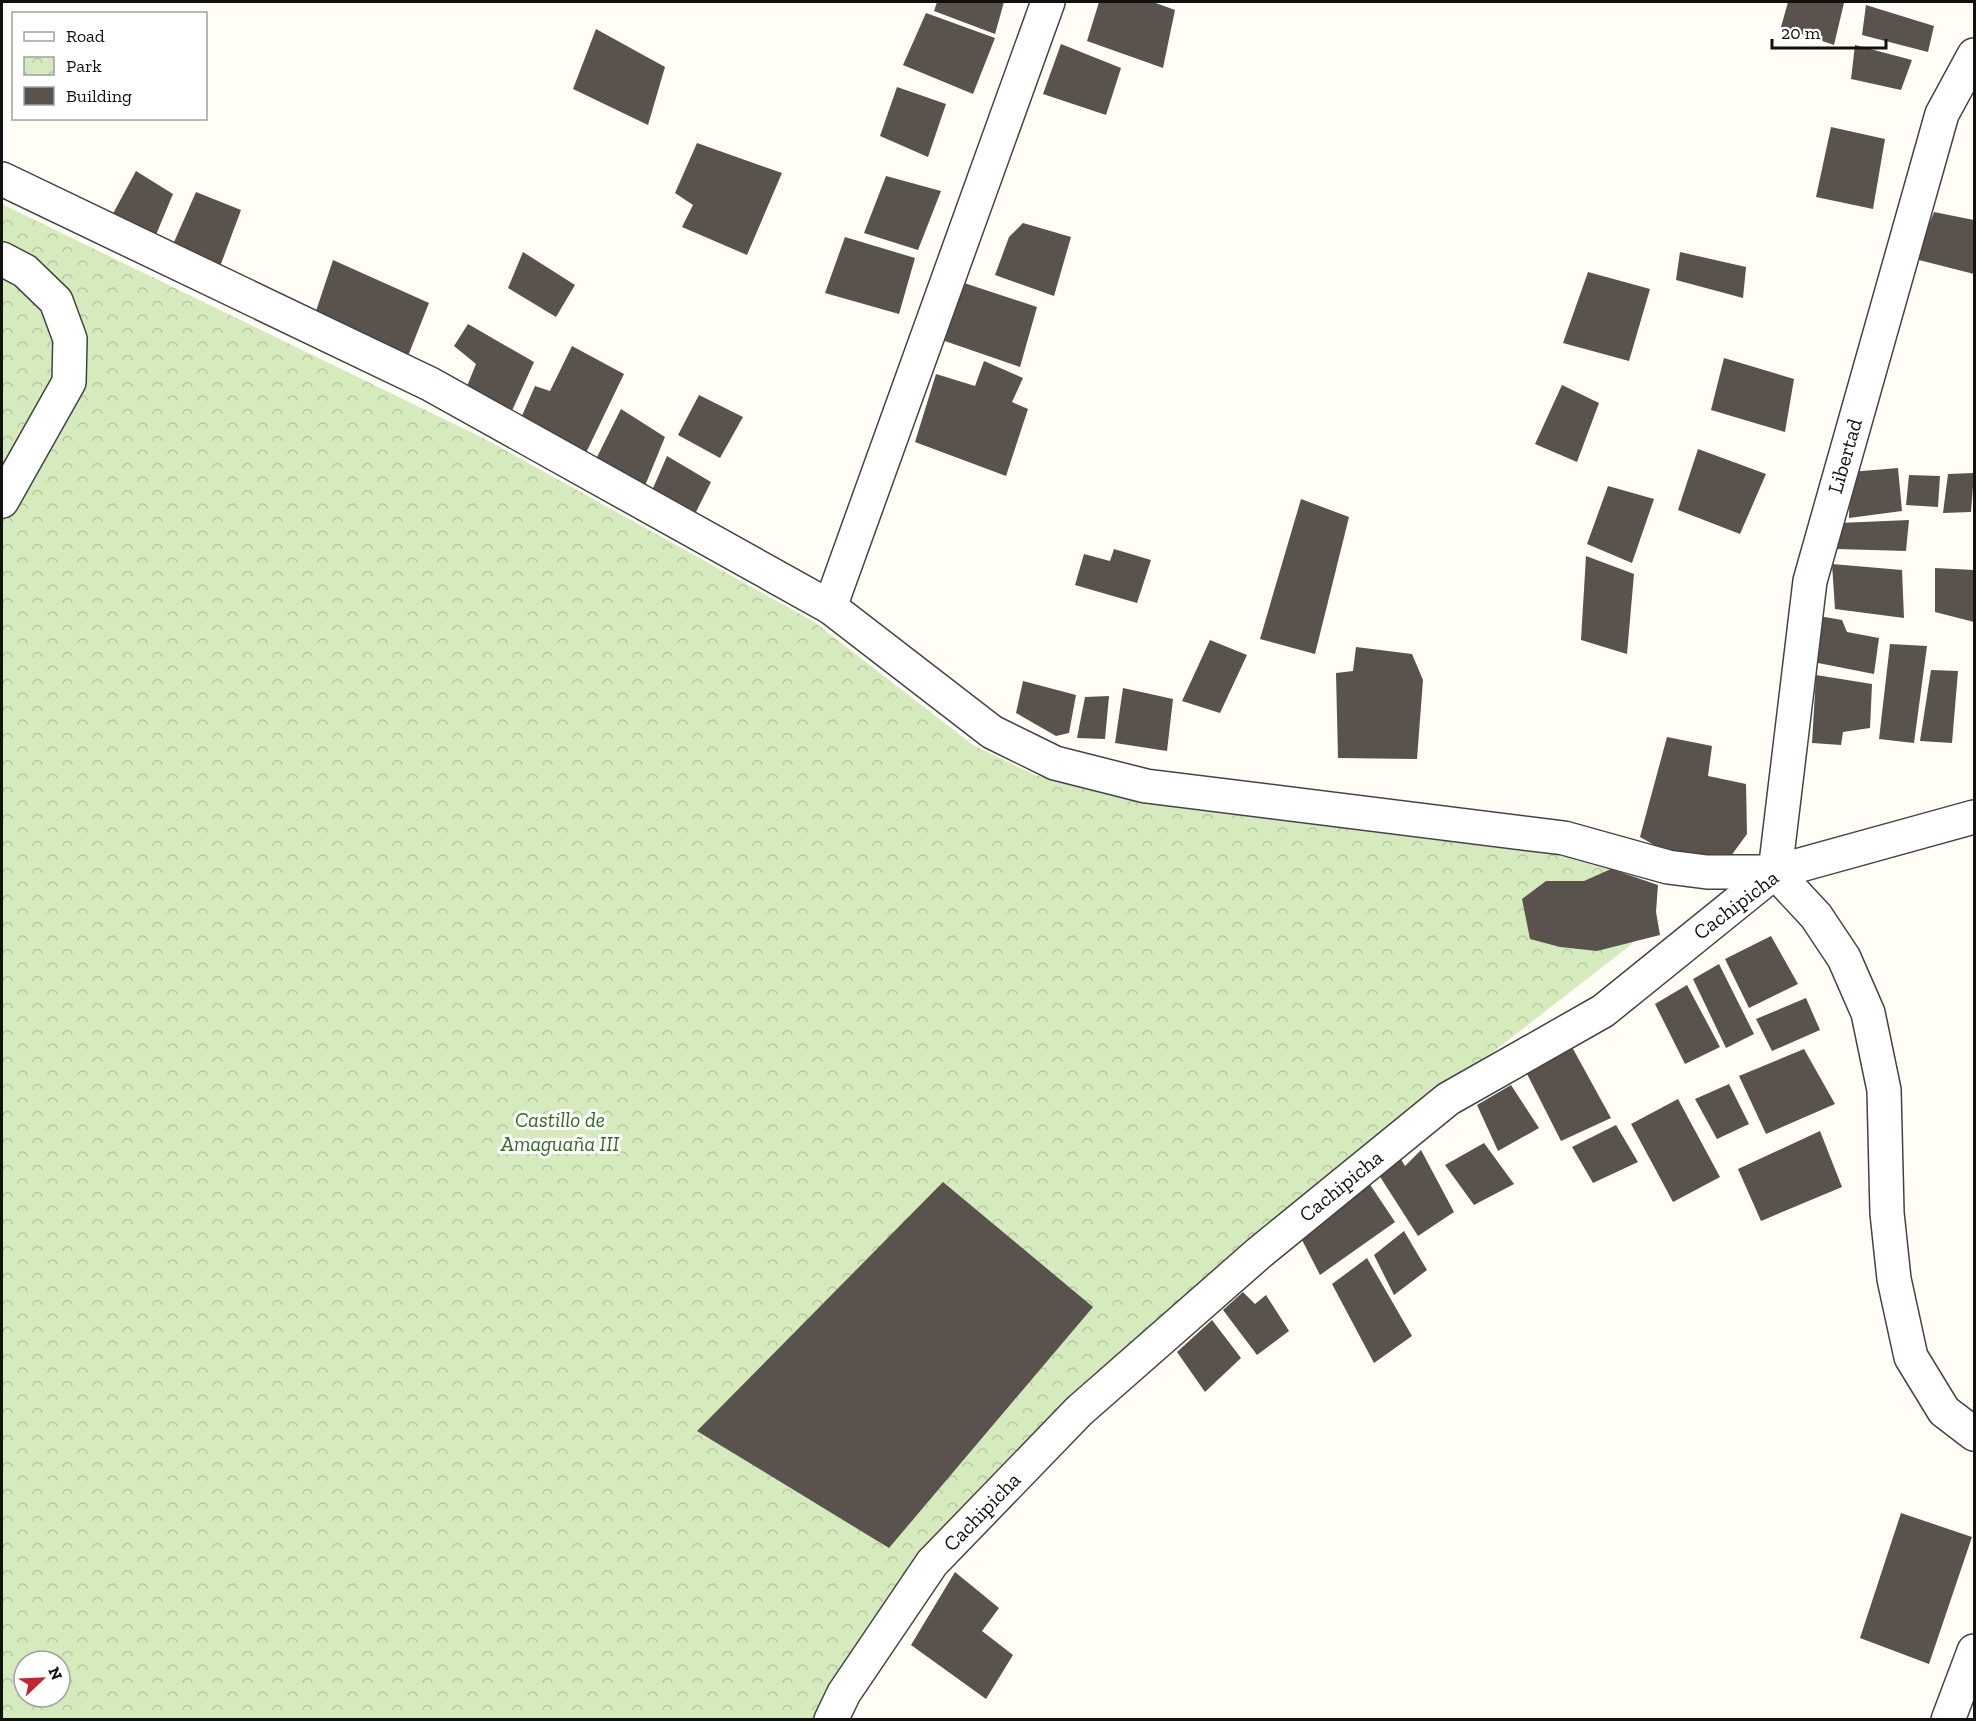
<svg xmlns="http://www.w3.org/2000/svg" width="1976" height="1721" viewBox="0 0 1976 1721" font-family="'Zilla Slab',serif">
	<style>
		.park { fill: url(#park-crowns); fill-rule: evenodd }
		.building { fill: #5a524d }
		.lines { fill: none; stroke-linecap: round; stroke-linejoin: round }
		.minor-casing { stroke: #444; stroke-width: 36 }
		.minor { stroke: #fff; stroke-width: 33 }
		.labels { text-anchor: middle; stroke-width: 6; stroke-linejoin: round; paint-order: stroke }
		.street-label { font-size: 21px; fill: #111; stroke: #fff }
		.park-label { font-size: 21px; font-style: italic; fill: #2f6b1f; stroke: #fff }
	</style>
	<defs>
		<pattern id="park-crowns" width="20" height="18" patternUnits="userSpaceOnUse" patternTransform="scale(1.5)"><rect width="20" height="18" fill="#d5ebbd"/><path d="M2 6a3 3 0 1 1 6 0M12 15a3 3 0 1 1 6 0" fill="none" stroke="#b6c8a1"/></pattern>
	</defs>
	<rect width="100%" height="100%" fill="#fffdf5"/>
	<path class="park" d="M2,204L485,439L813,621L973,745L1035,775L1125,798L1537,849L1639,878L1632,944L1422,1107L914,1563L829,1719H2ZM24,1661H60V1697H24Z"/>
	<g class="building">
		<path d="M937,2H1004L995,34L934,11Z"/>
		<path d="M1099,2H1153L1175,10L1163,68L1087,41Z"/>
		<path d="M1788,2L1844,3L1834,45L1781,27Z"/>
		<path d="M1866,5L1934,26L1928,52L1862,35Z"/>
		<path d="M926,13L995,38L973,94L903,65Z"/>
		<path d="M596,29L665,67L648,125L573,89Z"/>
		<path d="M1061,44L1121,68L1106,115L1043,94Z"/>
		<path d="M1855,45L1912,60L1901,90L1851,79Z"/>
		<path d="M897,87L946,104L928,157L880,136Z"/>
		<path d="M1831,127L1885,139L1873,209L1816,197Z"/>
		<path d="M697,143L782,173L747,255L682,227L693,205L675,193Z"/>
		<path d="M136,171L173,194L153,242L109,221Z"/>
		<path d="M886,176L941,191L918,250L864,233Z"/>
		<path d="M196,192L241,210L218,272L171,249Z"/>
		<path d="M1934,212L1974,220V274L1915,259Z"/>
		<path d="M1023,223L1071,237L1054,296L995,275L1009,237Z"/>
		<path d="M845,237L915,258L899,314L825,293Z"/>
		<path d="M523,252L575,285L556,317L508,288Z"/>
		<path d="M1680,252L1746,267L1743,298L1676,280Z"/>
		<path d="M333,260L429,303L406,361L315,314Z"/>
		<path d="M1588,272L1650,289L1629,361L1563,343Z"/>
		<path d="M955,280L1037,307L1020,367L936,338Z"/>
		<path d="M468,324L534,362L511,413L465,391L476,364L454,346Z"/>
		<path d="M572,346L624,374L584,457L521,418L535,386L550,391Z"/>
		<path d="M1724,358L1794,379L1785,432L1711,410Z"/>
		<path d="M984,361L1023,378L1012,402L1028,409L1006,476L915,442L936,374L975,386Z"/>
		<path d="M1562,385L1599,403L1577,462L1535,444Z"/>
		<path d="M699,395L743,417L720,458L678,435Z"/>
		<path d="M621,409L665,437L642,493L593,465Z"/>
		<path d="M1698,449L1766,474L1740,534L1678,510Z"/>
		<path d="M667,456L711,482L690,524L647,502Z"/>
		<path d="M1898,468L1902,511L1849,518L1850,472Z"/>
		<path d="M1974,473L1971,512L1943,513L1948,474Z"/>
		<path d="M1909,475L1940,476L1938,507L1906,505Z"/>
		<path d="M1608,486L1654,499L1632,563L1587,544Z"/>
		<path d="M1301,499L1349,517L1315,654L1260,639Z"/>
		<path d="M1909,520L1906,551L1837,549L1839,523Z"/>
		<path d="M1114,549L1151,560L1137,603L1075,585L1084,554L1110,561Z"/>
		<path d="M1586,556L1634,574L1627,654L1581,640Z"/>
		<path d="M1832,564L1902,570L1904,618L1835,609Z"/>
		<path d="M1935,568L1974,570V622L1935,612Z"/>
		<path d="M1819,616L1842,620L1847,632L1879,638L1874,674L1818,663Z"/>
		<path d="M1210,640L1247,655L1220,713L1182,701Z"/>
		<path d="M1890,644L1927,646L1914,743L1879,739Z"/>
		<path d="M1356,647L1412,654L1423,680L1417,759L1338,758L1336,673L1353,671Z"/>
		<path d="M1931,670L1958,671L1952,743L1920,741Z"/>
		<path d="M1816,675L1872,684L1870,728L1843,732L1841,745L1812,743Z"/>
		<path d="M1023,681L1076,695L1069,733L1056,736L1016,713Z"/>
		<path d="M1123,688L1173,699L1167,751L1115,743Z"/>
		<path d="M1109,696L1105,739L1077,738L1085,697Z"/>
		<path d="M1667,737L1712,746L1708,776L1746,784L1747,834L1725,864L1677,858L1640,837Z"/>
		<path d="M1611,869L1658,885L1656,912L1660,935L1597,951L1560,947L1530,939L1522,899L1546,881H1584Z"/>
		<path d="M1771,936L1798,984L1749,1008L1725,959Z"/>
		<path d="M1719,964L1754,1034L1726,1048L1693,979Z"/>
		<path d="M1687,985L1720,1047L1685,1064L1655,1004Z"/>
		<path d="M1806,998L1820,1030L1772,1051L1756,1019Z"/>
		<path d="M1572,1047L1611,1118L1561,1141L1526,1072Z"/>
		<path d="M1804,1049L1835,1104L1766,1134L1739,1076Z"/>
		<path d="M1729,1084L1749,1124L1717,1139L1695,1099Z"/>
		<path d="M1511,1085L1539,1128L1498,1151L1477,1105Z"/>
		<path d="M1678,1099L1720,1177L1673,1202L1631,1124Z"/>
		<path d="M1616,1125L1638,1162L1593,1183L1572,1147Z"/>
		<path d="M1820,1131L1842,1187L1761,1221L1738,1169Z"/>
		<path d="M1484,1143L1514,1184L1474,1205L1445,1165Z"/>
		<path d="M1421,1150L1454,1212L1418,1236L1377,1172L1398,1154L1405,1166Z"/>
		<path d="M1367,1180L1395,1222L1320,1275L1301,1238Z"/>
		<path d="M943,1182L1093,1307L889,1548L697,1431Z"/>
		<path d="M1404,1231L1427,1270L1394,1295L1374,1255Z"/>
		<path d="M1367,1258L1412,1336L1374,1363L1332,1284Z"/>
		<path d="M1243,1292L1255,1304L1266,1295L1289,1331L1257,1355L1223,1310Z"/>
		<path d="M1212,1320L1241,1358L1205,1392L1177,1352Z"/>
		<path d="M1901,1513L1972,1537L1929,1664L1860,1638Z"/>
		<path d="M955,1572L999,1608L982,1631L1013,1655L986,1699L911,1645Z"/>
	</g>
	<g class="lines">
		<defs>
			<g id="minor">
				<path d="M2,179L430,384L830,607L992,732L1055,763L1146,786L1564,838L1668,867L1707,872H1775L1816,916L1844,958L1868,1013L1884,1090L1887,1213L1894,1279L1911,1357L1944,1411L1974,1434"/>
				<path d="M2,259L25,271L56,301L70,339L69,382L2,501"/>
				<path d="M830,607L1048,2"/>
				<path d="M1775,872L1810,581L1942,114L1974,55"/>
				<path d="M831,1720L844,1693L932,1563L1079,1411L1259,1253L1448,1099L1603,1011L1775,872L1974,817"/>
				<path d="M1948,1720L1974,1651"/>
			</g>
		</defs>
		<use href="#minor" class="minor-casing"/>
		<use href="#minor" class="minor"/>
	</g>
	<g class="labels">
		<g class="street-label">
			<text transform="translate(1845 456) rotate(-74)" y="7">Libertad</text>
			<text transform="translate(1736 905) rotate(-37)" y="7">Cachipicha</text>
			<text transform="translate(1341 1186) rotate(-39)" y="7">Cachipicha</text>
			<text transform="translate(982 1512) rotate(-46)" y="7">Cachipicha</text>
		</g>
		<g class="park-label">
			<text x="560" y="1127">Castillo de<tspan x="560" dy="24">Amaguaña III</tspan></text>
		</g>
	</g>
	<rect width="1976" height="1721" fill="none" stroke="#111111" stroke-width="6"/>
	<rect x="12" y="12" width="195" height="108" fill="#ffffff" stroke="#a0a0a0" stroke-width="1.5"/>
	<rect x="24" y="32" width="30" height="9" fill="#ffffff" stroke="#a0a0a0" stroke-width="1.5"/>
	<text x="66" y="42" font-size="18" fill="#111111">Road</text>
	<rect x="24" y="57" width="30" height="18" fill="url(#park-crowns)" stroke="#a0a0a0" stroke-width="1.5"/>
	<text x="66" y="72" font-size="18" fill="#111111">Park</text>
	<rect x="24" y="87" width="30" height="18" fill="#5a524d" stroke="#a0a0a0" stroke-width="1.5"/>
	<text x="66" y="102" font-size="18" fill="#111111">Building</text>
	<g transform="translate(42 1679) rotate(67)"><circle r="28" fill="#ffffff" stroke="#a0a0a0" stroke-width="1.5"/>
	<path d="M0-4.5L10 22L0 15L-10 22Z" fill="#c4262e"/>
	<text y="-9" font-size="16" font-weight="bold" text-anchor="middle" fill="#111111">N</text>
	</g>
	<path d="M1772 39v9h114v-9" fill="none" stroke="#111111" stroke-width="3"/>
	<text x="1781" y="39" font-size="18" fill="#111111" stroke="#ffffff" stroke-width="4.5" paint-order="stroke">20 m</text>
</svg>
